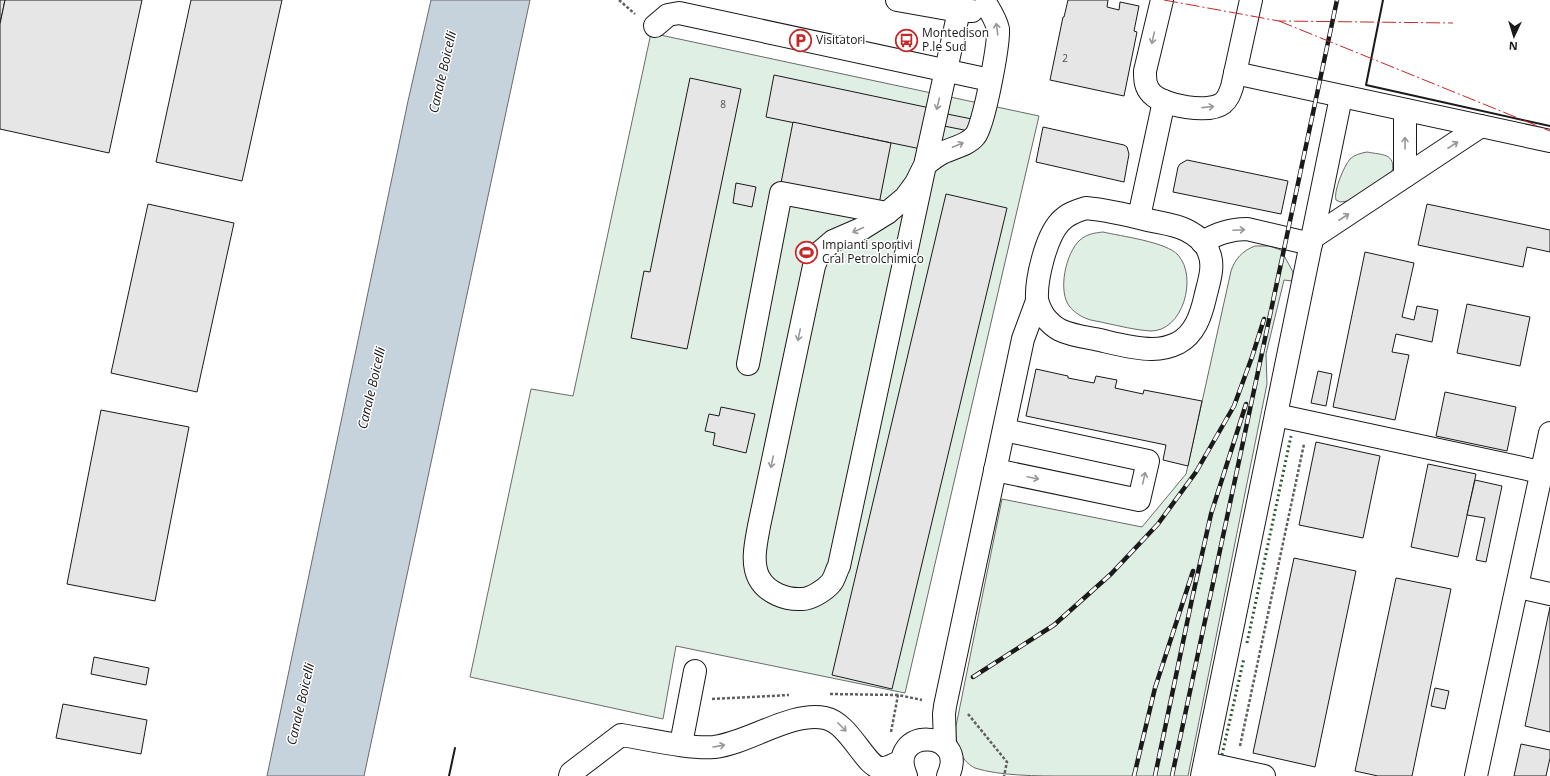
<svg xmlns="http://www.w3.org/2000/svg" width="1550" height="776" viewBox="0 0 1550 776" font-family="'Open Sans',sans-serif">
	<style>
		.green { fill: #e0efe3; stroke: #6a6a6a }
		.water { fill: #c6d2dc; stroke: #6a6a6a }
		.building { fill: #e6e6e6; stroke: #1a1a1a }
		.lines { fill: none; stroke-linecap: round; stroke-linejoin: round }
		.minor-casing { stroke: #1a1a1a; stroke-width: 24 }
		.path { stroke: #5f5f5f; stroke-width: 2.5; stroke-dasharray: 3 2; stroke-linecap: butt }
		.minor { stroke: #fff; stroke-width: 22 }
		.rail-casing { stroke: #1a1a1a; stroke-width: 4.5 }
		.rail { stroke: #fff; stroke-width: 3; stroke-dasharray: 9; stroke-linecap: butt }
		.hedge { stroke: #2b5a34; stroke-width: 3; stroke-dasharray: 2 3; stroke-linecap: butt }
		.wall { stroke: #1a1a1a; stroke-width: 2 }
		.power { stroke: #c62828; stroke-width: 1; stroke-dasharray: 14 3 2 3; stroke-linecap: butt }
		.oneway { stroke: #989898 }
		.labels { text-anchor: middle; stroke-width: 3; stroke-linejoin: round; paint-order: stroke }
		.number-label { font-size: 10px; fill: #4d4d4d }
		.poi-label { font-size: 12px; fill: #1a1a1a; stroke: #fff; text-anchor: start }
		.water-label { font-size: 13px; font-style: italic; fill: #1a1a1a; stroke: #fff }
	</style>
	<rect width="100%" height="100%" fill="#fff"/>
	<g class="green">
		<path d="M651,33L1039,116L905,693L676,646L663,719L470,677L531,389L573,396Z"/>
		<path d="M1367,152C1382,155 1396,153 1392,172L1348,201L1340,202L1336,200C1333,192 1344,166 1350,159C1354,155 1361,153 1367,152Z"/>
		<path d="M1103,232C1120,236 1167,242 1178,255C1198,277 1183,332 1150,331C1135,330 1120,326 1105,323C1099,321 1091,321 1085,318C1080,316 1073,311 1070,307C1057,292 1066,252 1080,240C1087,234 1094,233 1103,232Z"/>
		<path d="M1255,246H1269L1281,250L1293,272L1292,281L1284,280L1266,354L1267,384L1188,776C1147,776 1106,776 1065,776C1039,776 999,776 975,768C959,760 955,742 956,726L1002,499L1142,527L1186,474L1231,271C1235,259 1242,251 1255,246Z"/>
	</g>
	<path class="water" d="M431,0H530L364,776H267L408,101Z"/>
	<g class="building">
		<path d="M0,0H5L0,24Z"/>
		<path d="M5,0H142L109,153L0,129V24Z"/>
		<path d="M191,0H282L242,181L156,162Z"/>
		<path d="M1068,0H1108L1107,7L1119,10L1120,2L1139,6L1134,31L1137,32L1124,96L1050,80L1063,17H1064Z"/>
		<path d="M774,75L930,108L921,149L766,117Z"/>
		<path d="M690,78L741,89L687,349L631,338L644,271L650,272Z"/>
		<path d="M947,114L972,119L969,131L944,126Z"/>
		<path d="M793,122L891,143L879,204L781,183Z"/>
		<path d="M1043,127L1124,145L1127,147L1129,154L1124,182L1036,162Z"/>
		<path d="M1187,160L1288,181L1281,214L1173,192L1178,167L1180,164Z"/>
		<path d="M736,183L756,187L752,207L733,203Z"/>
		<path d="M946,194L1007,208L892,689L832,675Z"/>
		<path d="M148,204L234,223L197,392L111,373Z"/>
		<path d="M1427,204L1550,230V252L1527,247L1523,267L1418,245Z"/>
		<path d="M1365,252L1414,263L1402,317L1414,320L1417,306L1438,310L1432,342L1396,334L1392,352L1409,355L1395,420L1333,407Z"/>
		<path d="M1467,304L1530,317L1520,366L1457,353Z"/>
		<path d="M1036,369L1068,376V378L1094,383L1096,376L1117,380L1115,388L1143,394L1144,390L1202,401L1188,466L1163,460L1166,445L1026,416Z"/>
		<path d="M1318,371L1332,374L1326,406L1311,403Z"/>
		<path d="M1445,392L1516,407L1507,451L1436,436Z"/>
		<path d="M721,407L755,414L746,453L713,445L715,433L705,431L709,414L719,416Z"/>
		<path d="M101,410L189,427L155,601L67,584Z"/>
		<path d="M1316,442L1380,456L1363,538L1299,525Z"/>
		<path d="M1428,464L1476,474L1458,557L1411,547Z"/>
		<path d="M1475,480L1502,486L1486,562L1476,560L1485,518L1467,515Z"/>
		<path d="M1294,558L1356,571L1315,767L1253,753Z"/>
		<path d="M1396,578L1451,589L1412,776H1378L1355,771Z"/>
		<path d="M1550,607V732L1525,726Z"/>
		<path d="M94,657L149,668L146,685L91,674Z"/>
		<path d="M1435,688L1449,691L1445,709L1431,706Z"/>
		<path d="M63,704L147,720L141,754L56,738Z"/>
		<path d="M1521,744L1550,750V758L1546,776H1514Z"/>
	</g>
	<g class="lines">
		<defs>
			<g id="minor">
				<path d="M897,0L959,11H972"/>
				<path d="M1162,0L1145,71C1145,80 1145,87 1152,94C1164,106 1209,114 1223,103C1228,99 1230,93 1232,87L1251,0"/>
				<path d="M959,11L925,165L916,183L905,198L887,213L863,228L833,241L819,253L814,266L759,526C756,543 751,563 759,578C767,593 786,600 802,599C811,599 825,590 831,583C835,578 836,571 839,566L925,165C930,161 936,156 942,153C952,148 968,145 975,136C984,126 999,44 998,29C996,20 991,12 986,4"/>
				<path d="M655,26L668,15L679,13L990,80"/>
				<path d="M1235,73L1550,141"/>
				<path d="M1405,110V176"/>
				<path d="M1086,208C1107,210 1128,215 1148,220C1161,223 1174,224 1186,230C1196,235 1206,243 1209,253C1215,267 1208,284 1205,298C1201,315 1195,334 1178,343C1170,347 1160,349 1152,349C1133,349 1113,343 1095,339C1084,337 1070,335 1060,330C1054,327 1048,321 1044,316C1041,311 1038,305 1037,299C1036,279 1046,237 1060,222C1067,214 1076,211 1086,208Z"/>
				<path d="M1139,217L1164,101"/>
				<path d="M1312,238L1481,126"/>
				<path d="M1202,242C1217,234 1230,229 1247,229L1311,244"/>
				<path d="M748,364L781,193L887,213"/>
				<path d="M1276,415L1550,474"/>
				<path d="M995,470L1139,500L1148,461L1004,430"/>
				<path d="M1518,587L1550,594"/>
				<path d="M681,744L695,671"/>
				<path d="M945,746L944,714L945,706L1023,339L1037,301"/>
				<path d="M1205,763L1264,776"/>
				<path d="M570,776L571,773L621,735C648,739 688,749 714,747C749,743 791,711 825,718C850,723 866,769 882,768C889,768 896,763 902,761"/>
				<path d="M906,776C885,727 970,728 948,776"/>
				<path d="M1202,776L1341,97"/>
				<path d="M1476,776L1550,433"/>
			</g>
		</defs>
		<use href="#minor" class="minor-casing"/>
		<g class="path">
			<path d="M619,0L635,14"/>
			<path d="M830,694L898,695"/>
			<path d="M712,699L789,695"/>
			<path d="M968,714L1007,762L1004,776"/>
			<path d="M891,732L898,695L922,700"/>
			<path d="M1240,746L1304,444"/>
		</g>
		<use href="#minor" class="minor"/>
		<defs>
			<g id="rail">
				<path d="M973,677L1054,625L1111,574L1158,524L1196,472L1234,406L1252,357L1264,319"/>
				<path d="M1134,776L1155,688L1193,571"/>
				<path d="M1155,776L1192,599L1211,514L1246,404"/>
				<path d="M1172,776L1337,0"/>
			</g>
		</defs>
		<use href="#rail" class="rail-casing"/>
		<use href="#rail" class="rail"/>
		<g class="hedge">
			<path d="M1247,643L1291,436"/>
			<path d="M1222,755L1244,658"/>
		</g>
		<g class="wall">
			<path d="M1383,0L1366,85L1550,126"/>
			<path d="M449,776L455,748"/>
		</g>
		<g class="power">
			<path d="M1164,0L1279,21L1453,23"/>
			<path d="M1279,21L1550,131"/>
		</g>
	</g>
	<defs><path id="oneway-shaft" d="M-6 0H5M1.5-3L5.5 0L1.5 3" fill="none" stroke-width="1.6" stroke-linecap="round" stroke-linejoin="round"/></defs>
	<g class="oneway">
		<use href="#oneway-shaft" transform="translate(997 29) rotate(-98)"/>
		<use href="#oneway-shaft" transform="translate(1153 38) rotate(103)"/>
		<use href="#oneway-shaft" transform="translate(938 104) rotate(103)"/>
		<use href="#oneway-shaft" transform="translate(1208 107) rotate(-6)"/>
		<use href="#oneway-shaft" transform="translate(1405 143) rotate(-90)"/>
		<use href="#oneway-shaft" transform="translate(958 145) rotate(-23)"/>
		<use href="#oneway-shaft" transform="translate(1453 145) rotate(-33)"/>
		<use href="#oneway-shaft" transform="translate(1344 217) rotate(-33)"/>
		<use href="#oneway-shaft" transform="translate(858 230) rotate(156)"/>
		<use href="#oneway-shaft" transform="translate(1239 230) rotate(-3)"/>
		<use href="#oneway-shaft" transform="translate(799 335) rotate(102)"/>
		<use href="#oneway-shaft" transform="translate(772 462) rotate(102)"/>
		<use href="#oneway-shaft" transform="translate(1033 478) rotate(12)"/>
		<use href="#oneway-shaft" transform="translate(1144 478) rotate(-77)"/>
		<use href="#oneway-shaft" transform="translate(842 727) rotate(45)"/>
		<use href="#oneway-shaft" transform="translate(719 746) rotate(-10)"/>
	</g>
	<defs>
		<symbol id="parking-ring" viewBox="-11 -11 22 22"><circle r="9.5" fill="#fff" stroke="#c62828" stroke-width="1.5"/><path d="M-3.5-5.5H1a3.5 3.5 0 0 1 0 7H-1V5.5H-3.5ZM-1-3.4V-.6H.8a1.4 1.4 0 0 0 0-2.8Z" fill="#c62828"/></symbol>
		<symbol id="bus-ring" viewBox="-11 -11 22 22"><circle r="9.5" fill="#fff" stroke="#c62828" stroke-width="1.5"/><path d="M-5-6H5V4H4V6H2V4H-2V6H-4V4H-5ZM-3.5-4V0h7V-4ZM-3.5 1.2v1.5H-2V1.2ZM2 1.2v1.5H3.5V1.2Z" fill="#c62828"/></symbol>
		<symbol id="stadium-ring" viewBox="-11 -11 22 22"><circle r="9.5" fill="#fff" stroke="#c62828" stroke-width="1.5"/><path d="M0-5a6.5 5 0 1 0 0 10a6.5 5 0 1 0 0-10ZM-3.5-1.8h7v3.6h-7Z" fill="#c62828"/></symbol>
	</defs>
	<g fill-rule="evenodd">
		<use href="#parking-ring" x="788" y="28" width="25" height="25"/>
		<use href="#bus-ring" x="894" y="28" width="25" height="25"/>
		<use href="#stadium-ring" x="794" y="240" width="25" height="25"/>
	</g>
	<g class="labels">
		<g class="number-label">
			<text x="1065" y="62">2</text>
			<text x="723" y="108">8</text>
		</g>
		<g class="poi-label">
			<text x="922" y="37">Montedison<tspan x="922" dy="14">P.le Sud</tspan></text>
			<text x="816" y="44">Visitatori</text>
			<text x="822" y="249">Impianti sportivi<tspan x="822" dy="14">Cral Petrolchimico</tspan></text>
		</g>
		<g class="water-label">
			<text transform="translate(442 72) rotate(-77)" y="5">Canale Boicelli</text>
			<text transform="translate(371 388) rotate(-77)" y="5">Canale Boicelli</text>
			<text transform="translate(300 704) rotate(-77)" y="5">Canale Boicelli</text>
		</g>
	</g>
	<g transform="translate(1514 36) rotate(184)" stroke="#ffffff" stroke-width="3" paint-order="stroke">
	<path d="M0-3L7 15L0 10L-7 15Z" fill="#1a1a1a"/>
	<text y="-6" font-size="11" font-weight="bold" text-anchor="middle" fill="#1a1a1a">N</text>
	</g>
</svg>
